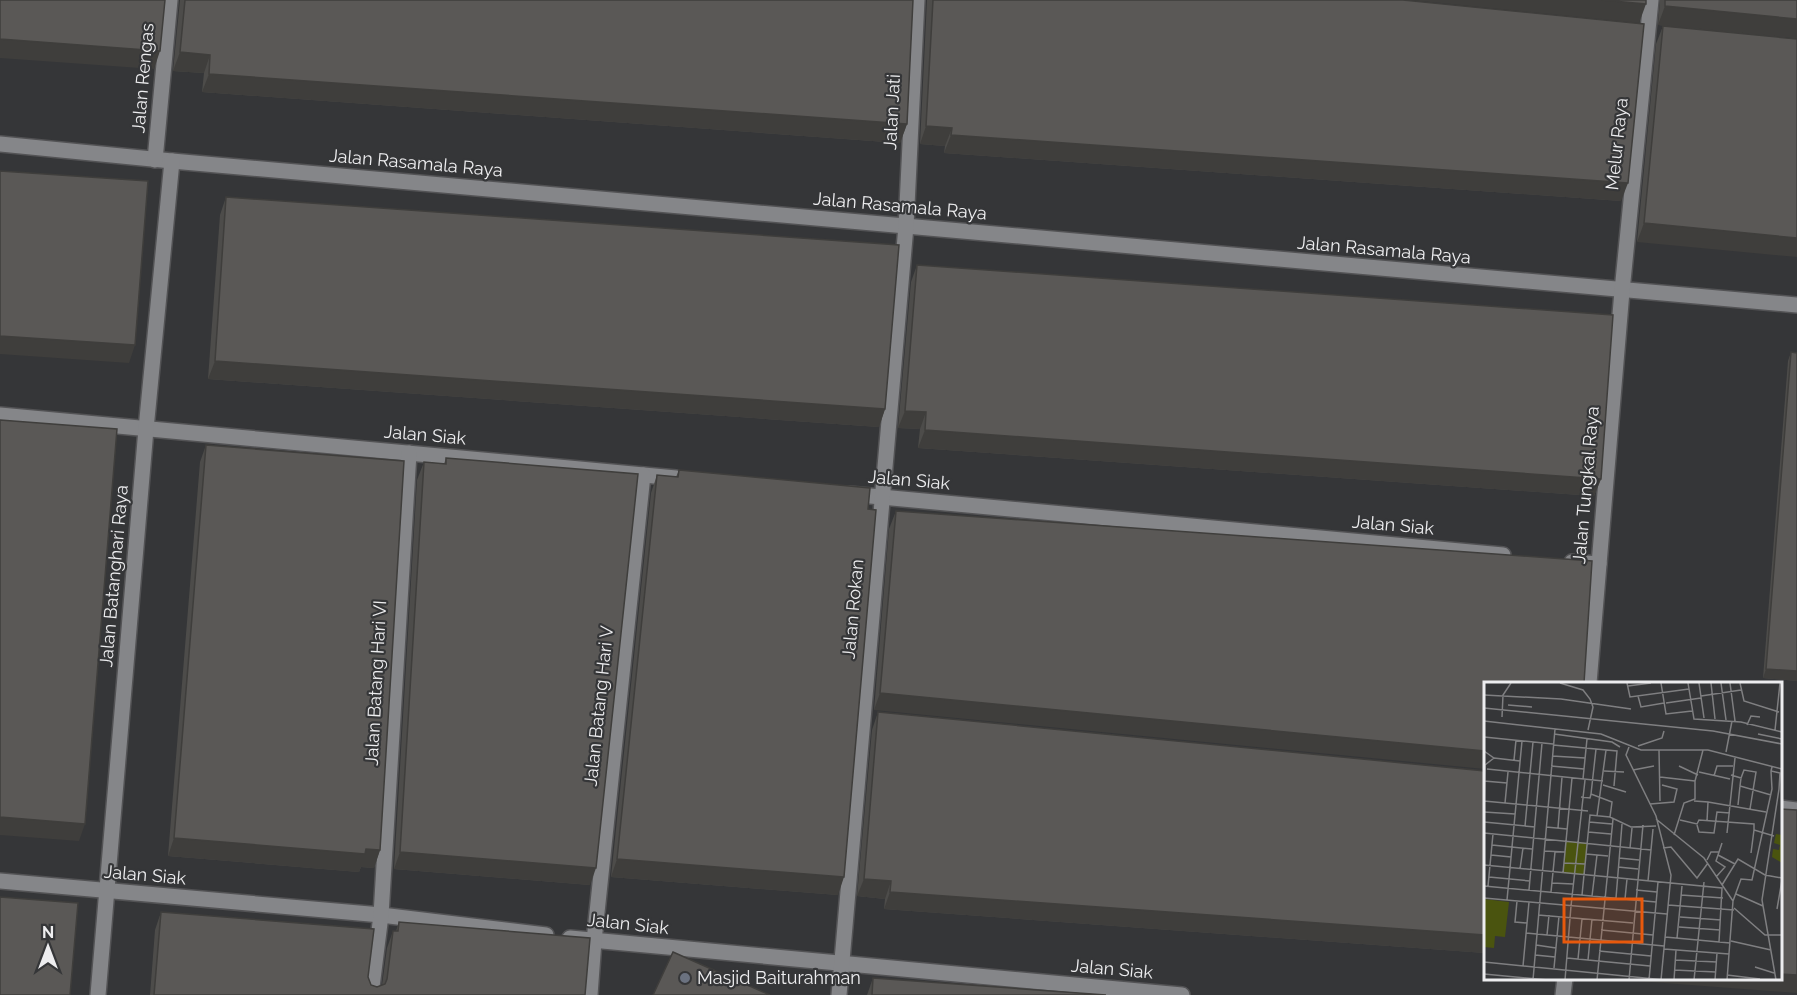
<svg xmlns="http://www.w3.org/2000/svg" width="1797" height="995" viewBox="0 0 1797 995" font-family="Raleway,sans-serif">
	<style>
		.lines { fill: none; stroke-linecap: round; stroke-linejoin: round }
		.minor-casing { stroke: #535355; stroke-width: 18 }
		.minor { stroke: #858689; stroke-width: 15 }
		.wall { fill: #4d4c4a }
		.shaded-wall { fill: #3f3e3c }
		.building { fill: #5a5856; stroke: #3f3e3c; stroke-width: 1.5 }
		.worship-dot { fill: #6b7280; stroke: #353638; stroke-width: 2 }
		.labels { text-anchor: middle; stroke-width: 4.5; stroke-linejoin: round; paint-order: stroke }
		.street-label { font-size: 18px; fill: #ededef; stroke: #353638 }
		.poi-label { font-size: 18px; fill: #ededef; stroke: #353638; text-anchor: start }
		.inset-road { fill: none; stroke: #7f7f81; stroke-width: 1.5 }
		.view { fill: #e8590c; fill-opacity: 0.15; stroke: #e8590c; stroke-width: 3 }
		.inset-edge { fill: none; stroke: #ededef; stroke-width: 3 }
	</style>
	<rect width="100%" height="100%" fill="#353638"/>
	<g class="lines">
		<defs>
			<g id="minor">
				<path d="M0,144L172,161L1797,305"/>
				<path d="M155,160L170,0"/>
				<path d="M0,415L676,478"/>
				<path d="M849,494L1503,555"/>
				<path d="M1572,562L1599,564"/>
				<path d="M1589,683L1622,291L1651,0"/>
				<path d="M1780,808L1797,810"/>
				<path d="M0,881L381,915L546,935"/>
				<path d="M570,938L1182,995"/>
				<path d="M98,995L146,429L172,161"/>
				<path d="M371,995L381,915L409,453"/>
				<path d="M590,995L594,941L643,475"/>
				<path d="M839,995L906,226L917,0"/>
				<path d="M1563,995L1565,978"/>
			</g>
		</defs>
		<use href="#minor" class="minor-casing"/>
		<use href="#minor" class="minor"/>
	</g>
	<g class="wall">
		<path d="M180,0H913L907,124L900,143L202,92L204,73L173,71Z"/>
		<path d="M927,0H1403L1621,201L944,153L945,146L920,144Z"/>
		<path d="M1660,0H1797V38L1658,25Z"/>
		<path d="M1663,26L1797,39L1637,242L1656,44Z"/>
		<path d="M226,197L885,409L879,427L208,379L220,215Z"/>
		<path d="M917,265L1601,479L1594,496L918,448L920,429L898,428L911,282Z"/>
		<path d="M1791,352L1797,681L1763,678L1788,361Z"/>
		<path d="M206,445L380,850L374,868L361,867L359,872L168,856L200,462Z"/>
		<path d="M446,458L590,885L394,869L417,480L424,462L444,464Z"/>
		<path d="M679,470L838,895L611,877L651,493L657,475L676,477Z"/>
		<path d="M896,511L1584,683L874,710L889,529Z"/>
		<path d="M878,712L1485,771V953L884,909L885,899L857,896L872,730Z"/>
		<path d="M161,912L368,977L371,985L377,987L382,985L387,948L393,931H396L399,922L585,995H150L155,930Z"/>
		<path d="M873,978L1106,995H867Z"/>
	</g>
	<g class="shaded-wall">
		<path d="M1410,0H1602L1646,4L1639,23Z"/>
		<path d="M1665,6L1797,19V38L1658,25Z"/>
		<path d="M0,39L160,51L154,69L0,58Z"/>
		<path d="M180,52L210,55L204,73L173,71Z"/>
		<path d="M209,74L907,124L900,143L202,92Z"/>
		<path d="M926,126L952,128L945,146L920,144Z"/>
		<path d="M951,135L1628,183L1621,201L944,153Z"/>
		<path d="M1644,223L1797,238V257L1637,242Z"/>
		<path d="M0,336L135,345L129,363L0,354Z"/>
		<path d="M215,361L885,409L879,427L208,379Z"/>
		<path d="M905,411L926,412L920,429L898,428Z"/>
		<path d="M925,430L1601,479L1594,496L918,448Z"/>
		<path d="M1766,669L1797,671V681L1763,678Z"/>
		<path d="M880,693L1485,751V769L874,710Z"/>
		<path d="M0,817L85,824L79,841L0,835Z"/>
		<path d="M174,838L366,849L380,850L374,868L361,867L359,872L168,856Z"/>
		<path d="M400,852L596,868L590,885L394,869Z"/>
		<path d="M617,859L844,877L838,895L611,877Z"/>
		<path d="M864,879L891,881L885,899L857,896Z"/>
		<path d="M890,892L1485,935V953L884,909Z"/>
		<path d="M1780,974L1797,975V993L1598,978H1780Z"/>
	</g>
	<g class="building">
		<path d="M0,0H165L160,51L0,39Z"/>
		<path d="M185,0H913L907,124L209,74L210,55L180,52Z"/>
		<path d="M933,0H1403L1644,24L1628,183L951,135L952,128L926,126Z"/>
		<path d="M1602,0H1646V4Z"/>
		<path d="M1665,0H1797V19L1665,6Z"/>
		<path d="M1663,26L1797,39V238L1644,223Z"/>
		<path d="M0,171L148,181L135,345L0,336Z"/>
		<path d="M226,197L899,245L885,409L215,361Z"/>
		<path d="M917,265L1613,315L1601,479L925,430L926,412L905,411Z"/>
		<path d="M1791,352L1797,353V671L1766,669Z"/>
		<path d="M0,420L117,429L85,824L0,817Z"/>
		<path d="M206,445L404,461L380,850L366,849L365,854L174,838Z"/>
		<path d="M446,458L638,474L596,868L400,852L424,462L446,464Z"/>
		<path d="M679,470L870,488L868,509L876,510L844,877L617,859L657,475L678,477Z"/>
		<path d="M896,511L1592,561L1584,683H1485V751L880,693Z"/>
		<path d="M878,712L1485,771V935L890,892L891,881L864,879Z"/>
		<path d="M1780,809L1797,810V975L1780,974Z"/>
		<path d="M0,897L78,903L70,995H0Z"/>
		<path d="M161,912L374,929L368,977L371,985L377,987L385,984L387,979L393,931H398L399,922L590,938L585,995H154Z"/>
		<path d="M673,952L770,995H653Z"/>
		<path d="M873,978L1106,995H872Z"/>
	</g>
	<circle class="worship-dot" cx="685" cy="978" r="6"/>
	<g class="labels">
		<g class="street-label">
			<text transform="translate(143 78) rotate(-85)" y="6">Jalan Rengas</text>
			<text transform="translate(892 112) rotate(-87)" y="6">Jalan Jati</text>
			<text transform="translate(1617 144) rotate(-84)" y="6">Melur Raya</text>
			<text transform="translate(416 163) rotate(5)" y="6">Jalan Rasamala Raya</text>
			<text transform="translate(900 206) rotate(5)" y="6">Jalan Rasamala Raya</text>
			<text transform="translate(1384 250) rotate(5)" y="6">Jalan Rasamala Raya</text>
			<text transform="translate(425 435) rotate(5)" y="6">Jalan Siak</text>
			<text transform="translate(909 480) rotate(5)" y="6">Jalan Siak</text>
			<text transform="translate(1586 485) rotate(-85)" y="6">Jalan Tungkal Raya</text>
			<text transform="translate(1393 525) rotate(5)" y="6">Jalan Siak</text>
			<text transform="translate(114 576) rotate(-85)" y="6">Jalan Batanghari Raya</text>
			<text transform="translate(853 609) rotate(-85)" y="6">Jalan Rokan</text>
			<text transform="translate(376 683) rotate(-87)" y="6">Jalan Batang Hari VI</text>
			<text transform="translate(599 706) rotate(-84)" y="6">Jalan Batang Hari V</text>
			<text transform="translate(145 875) rotate(5)" y="6">Jalan Siak</text>
			<text transform="translate(628 924) rotate(6)" y="6">Jalan Siak</text>
			<text transform="translate(1112 969) rotate(5)" y="6">Jalan Siak</text>
		</g>
		<g class="poi-label">
			<text x="697" y="984">Masjid Baiturahman</text>
		</g>
	</g>
	<g transform="translate(1484 682)">
		<rect width="298" height="298" fill="#353638"/>
		<path d="M292,152L298,153V181L288,175L289,167L295,168L296,163L290,161ZM82,159L103,161L100,193L79,191ZM0,217L25,220L21,255L11,254L10,266L0,265Z" fill="#4a540f"/>
		<path class="inset-road" d="M76,1L99,8L106,17L109,25L104,48M143,1L146,15L205,7M177,1L182,32L208,29M204,1L210,37L257,40L298,50M215,1L220,36M227,1L231,37M237,1L242,38M246,1L251,39M256,1L260,19L295,30M144,4L167,1M0,13L77,17L147,27M154,14L157,25L180,21M217,14L257,8M182,21L217,16M24,23L48,25M0,26L229,49L298,62M18,35L19,13L27,1M0,39L117,52L157,68H224L298,87M263,43L267,34L276,35M291,48L296,1M70,52L128,60L136,65M274,52L298,57M0,55L69,62M69,63L133,69L130,104M154,64L178,56L180,49M145,65L142,73L172,134L187,193L177,298M175,68L176,119M0,69L10,76L36,79M242,70L248,39M68,74L101,76M30,78L32,58M67,84L100,87M195,84L214,93M288,85L287,89L296,91L295,107L278,218L292,298M3,87L119,99M149,88L170,84M120,89L140,90M215,90L246,97M247,93L257,96L260,88L272,90L266,127M230,94L233,84H249M176,95L211,99M257,96L256,104L287,113M99,97L103,57M0,99L23,101M119,103L142,110M107,112L112,67M97,115L106,116L107,112L128,120L126,135M0,119L104,129M210,119L224,120L223,139M224,120L282,130M21,121L24,90M166,122L190,120L193,107L178,103M254,123L256,104M0,128L1,83L10,76M0,130L31,132M113,134L122,68M172,137L220,176L249,219L243,298M196,138L213,142L215,138L270,142V148L290,154M0,140L51,145M105,140L128,142M213,143L215,150L230,151L233,130L246,131M41,144L49,60M62,145L83,147M74,146L78,95M104,150L127,152M0,151L167,168M243,151L251,76M190,153L200,121L211,117V99L219,68M8,163L48,167M146,166L148,146M179,166L187,165L213,196L224,181M60,169L81,170M267,171L270,148M102,172L124,174M7,173L27,175M234,173L251,182M135,176L155,178M223,178L227,170H235L238,161M80,181L101,182M0,183L238,206L235,260M134,185L154,187M36,187L39,166M79,191L88,96M5,195L46,199M232,195L241,185L232,179L235,170M164,199L169,147M68,201L89,202M238,203L254,177L281,193L298,196M0,204L172,220M4,204L9,152M45,208L58,61M152,208L173,210M67,210L71,170M252,212L279,224M98,213L106,133L126,135L147,145L172,144M197,213L239,216M108,214L113,173M0,216L183,232M132,216L138,142M141,217L143,197M23,218L38,59M33,219L31,240L43,241M249,219L257,197L268,198L288,107L287,89M184,223L250,228M87,224L101,98M250,226L281,253H298M293,227L298,198M54,233L149,241M196,235L237,238M195,245L236,248M117,248L169,253M42,251L180,264M63,253L65,233M181,255L246,261M193,256L198,204M247,259L287,268M52,263L72,266M180,267L245,272M115,269L167,274M51,273L71,275M83,276L166,284M94,277L98,237M104,278L108,237M191,278L233,280M0,280L181,298M39,284L45,220M271,285L290,291M70,286L75,234M190,288L232,290M0,292L64,298M243,293L276,297M49,298L71,47M81,298L87,224M113,298L129,137M145,298L159,143M165,298L174,200M190,298L192,268M210,298L220,200M231,298L233,271"/>
		<path class="view" d="M80,217H158V260H80Z"/>
		<rect width="298" height="298" class="inset-edge"/>
	</g>
	<g transform="translate(48 947)" stroke="#353638" stroke-width="4.5" paint-order="stroke">
	<path d="M0-4.5L10 22L0 15L-10 22Z" fill="#ededef"/>
	<text y="-9" font-size="16" font-weight="bold" text-anchor="middle" fill="#ededef">N</text>
	</g>
</svg>
